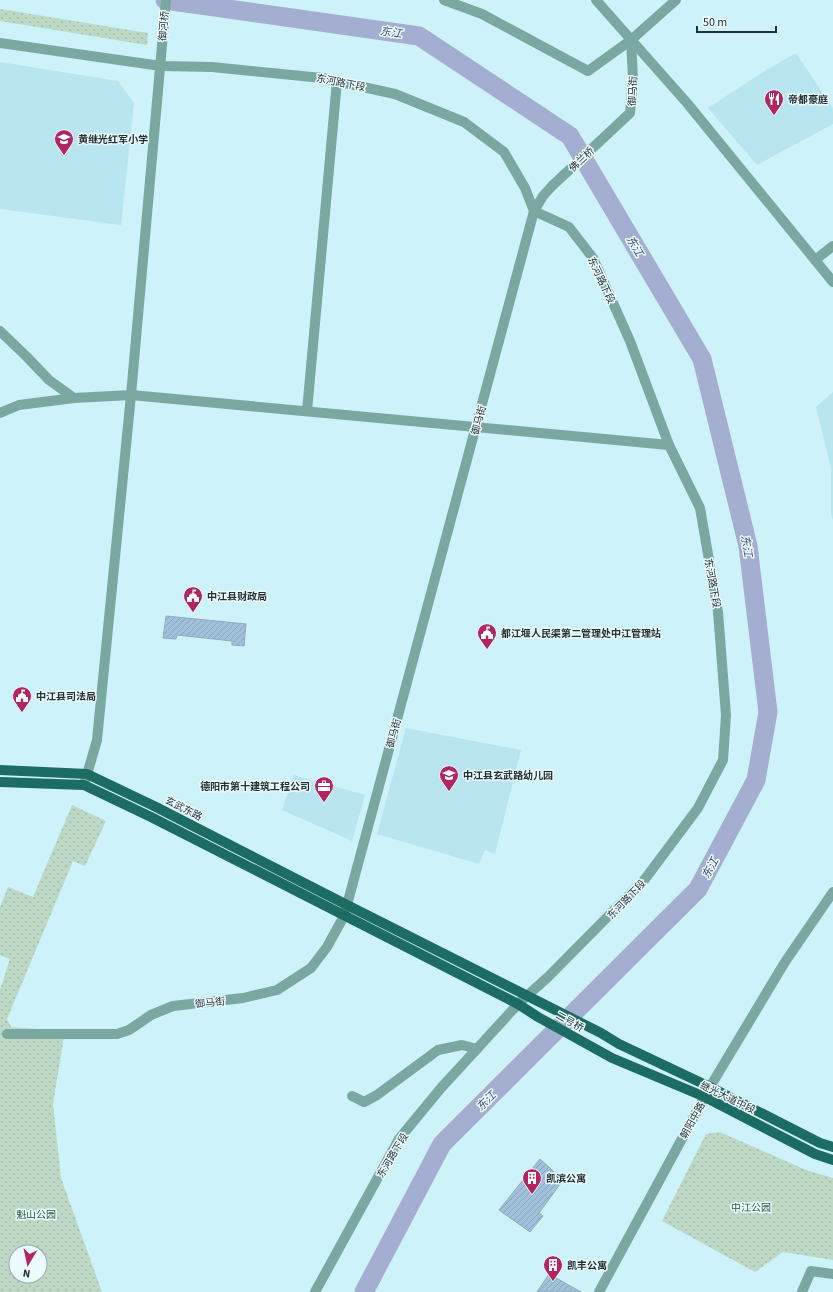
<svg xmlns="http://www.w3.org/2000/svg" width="833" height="1292" viewBox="0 0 833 1292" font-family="'Source Sans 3','Noto Sans SC',sans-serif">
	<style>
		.built { fill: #b8e5ef }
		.park { fill: url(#park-dots); fill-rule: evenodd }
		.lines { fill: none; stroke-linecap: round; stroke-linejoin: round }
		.river { stroke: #a4aed1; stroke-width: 19 }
		.building { fill: url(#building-hatch); stroke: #91a9bd }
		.minor { stroke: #7aa8a0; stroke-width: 10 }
		.major { stroke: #1d6c63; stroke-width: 10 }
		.labels { text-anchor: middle; stroke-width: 3; stroke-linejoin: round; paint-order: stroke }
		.street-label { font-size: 10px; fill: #233134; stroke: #ecfbfe }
		.poi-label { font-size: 10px; font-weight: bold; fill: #233134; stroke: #ecfbfe; text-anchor: start }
		.park-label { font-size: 10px; fill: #235b3a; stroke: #ecfbfe }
		.water-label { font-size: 11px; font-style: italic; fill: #3c4877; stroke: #ecfbfe }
	</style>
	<defs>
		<pattern id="park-dots" width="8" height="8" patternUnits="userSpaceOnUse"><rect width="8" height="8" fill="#bdd8c5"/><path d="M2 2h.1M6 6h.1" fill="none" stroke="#a2baaa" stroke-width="1.8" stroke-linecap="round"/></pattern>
		<pattern id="building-hatch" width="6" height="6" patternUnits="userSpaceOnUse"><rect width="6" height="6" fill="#a1c1db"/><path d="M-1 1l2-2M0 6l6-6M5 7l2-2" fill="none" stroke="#8aa6bd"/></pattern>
	</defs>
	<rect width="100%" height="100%" fill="#cdf2fa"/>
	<g class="built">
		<path d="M796,53L833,108V124L757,165L708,108L766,70Z"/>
		<path d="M0,62L118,81L134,103L121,225L0,209Z"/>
		<path d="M833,392V520L831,515V468L816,407Z"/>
		<path d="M406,728L521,750L495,854L485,850L479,864L377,834Z"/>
		<path d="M294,775L365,795L352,841L282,810Z"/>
	</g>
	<g class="park">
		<path d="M0,9L148,33L147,45L0,21Z"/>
		<path d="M72,805L106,821L85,866L73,861L7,1019L11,1027L65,1031L53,1104L61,1178L102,1292H0V990L10,959L0,955V907L8,887L33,897ZM16,1252H40V1276H16Z"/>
		<path d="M720,1132L806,1170L833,1178V1260L783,1252L755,1272L662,1221L706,1134Z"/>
	</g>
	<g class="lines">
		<path class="river" d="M165,0L419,36L570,136L702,359L748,546L768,712L756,780L698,889L442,1144L364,1292"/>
	</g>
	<g class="building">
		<path d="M166,616L246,624L244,646L232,645V641L177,635L176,639L163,638Z"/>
		<path d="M540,1159L563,1180L539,1213L543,1216L530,1232L499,1210Z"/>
		<path d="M549,1274L581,1292H537Z"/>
	</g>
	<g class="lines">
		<g class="minor">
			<path d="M444,0L482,14L588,71L631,40L676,0"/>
			<path d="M596,0L687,103L833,282"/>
			<path d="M0,43L161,66L212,67L322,78L395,94L464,122L504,152L525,188L534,211L569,227L593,258L630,341L669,445L700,508L718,612L726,715L723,760L698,808L645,879L548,977L518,1004L441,1088L399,1139L315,1292"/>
			<path d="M815,260L833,246"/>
			<path d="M0,331L26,356L49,380L74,398"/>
			<path d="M307,411L337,81"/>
			<path d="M0,413L19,405L74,398L131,395L669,445"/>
			<path d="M84,785L97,740L131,395L166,0"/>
			<path d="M7,1034H117L129,1030L151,1015L173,1006L243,998L277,990L311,968L327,947L344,916L534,211L543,196L552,186L630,113L633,78L631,40"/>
			<path d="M352,1096L364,1102L377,1095L438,1050L462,1045L477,1049"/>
			<path d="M599,1292L710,1087L785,962L833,892"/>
			<path d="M802,1292L811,1271L833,1274"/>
		</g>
		<g class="major">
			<path d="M0,770L87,774L156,807L347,905L601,1033L619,1044L710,1087L820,1143L833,1147"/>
			<path d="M0,782L84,785L151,817L518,1004L538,1017L612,1058L705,1097L815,1154L833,1160"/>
		</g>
	</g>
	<defs>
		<symbol id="restaurant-pin" viewBox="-11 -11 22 30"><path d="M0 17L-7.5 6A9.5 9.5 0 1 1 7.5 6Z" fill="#b02562" stroke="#ecfbfe"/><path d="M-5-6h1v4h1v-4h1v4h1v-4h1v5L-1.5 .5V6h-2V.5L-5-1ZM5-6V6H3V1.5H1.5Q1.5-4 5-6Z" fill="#fff"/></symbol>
		<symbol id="school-pin" viewBox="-11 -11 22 30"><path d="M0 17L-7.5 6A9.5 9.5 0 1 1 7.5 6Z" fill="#b02562" stroke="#ecfbfe"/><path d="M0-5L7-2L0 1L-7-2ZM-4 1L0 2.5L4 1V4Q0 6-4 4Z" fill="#fff"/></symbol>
		<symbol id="civic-pin" viewBox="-11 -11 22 30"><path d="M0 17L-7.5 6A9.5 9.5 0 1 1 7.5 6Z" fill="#b02562" stroke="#ecfbfe"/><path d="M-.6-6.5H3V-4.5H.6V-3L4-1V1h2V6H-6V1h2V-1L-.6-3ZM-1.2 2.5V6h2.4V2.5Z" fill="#fff"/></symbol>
		<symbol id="office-pin" viewBox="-11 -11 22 30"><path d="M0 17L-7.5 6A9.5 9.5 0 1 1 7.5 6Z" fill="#b02562" stroke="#ecfbfe"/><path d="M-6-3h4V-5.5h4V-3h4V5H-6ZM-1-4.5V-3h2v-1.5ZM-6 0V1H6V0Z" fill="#fff"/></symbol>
		<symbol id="building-pin" viewBox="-11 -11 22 30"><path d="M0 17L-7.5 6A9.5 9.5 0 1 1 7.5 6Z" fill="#b02562" stroke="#ecfbfe"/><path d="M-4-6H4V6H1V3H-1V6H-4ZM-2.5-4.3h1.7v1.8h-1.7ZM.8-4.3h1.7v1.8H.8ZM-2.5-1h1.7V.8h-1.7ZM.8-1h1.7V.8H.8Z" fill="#fff"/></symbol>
	</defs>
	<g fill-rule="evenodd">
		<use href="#restaurant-pin" x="763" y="88" width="22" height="30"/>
		<use href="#school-pin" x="53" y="128" width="22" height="30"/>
		<use href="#civic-pin" x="182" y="585" width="22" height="30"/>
		<use href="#civic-pin" x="476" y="622" width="22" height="30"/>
		<use href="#civic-pin" x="11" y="685" width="22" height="30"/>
		<use href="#school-pin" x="438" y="764" width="22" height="30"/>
		<use href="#office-pin" x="313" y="775" width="22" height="30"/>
		<use href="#building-pin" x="521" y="1167" width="22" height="30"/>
		<use href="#building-pin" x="542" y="1254" width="22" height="30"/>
	</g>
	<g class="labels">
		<g class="street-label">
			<text transform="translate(163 26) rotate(-85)" y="4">御河桥</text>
			<text transform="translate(341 82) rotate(11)" y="4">东河路下段</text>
			<text transform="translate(632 91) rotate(-87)" y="4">御马街</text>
			<text transform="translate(581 159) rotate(-44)" y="4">佛兰桥</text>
			<text transform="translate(602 280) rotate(65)" y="4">东河路下段</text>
			<text transform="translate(478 420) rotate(-75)" y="4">御马街</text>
			<text transform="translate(713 583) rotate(80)" y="4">东河路下段</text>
			<text transform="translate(393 733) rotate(-75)" y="4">御马街</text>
			<text transform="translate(184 808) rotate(27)" y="4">玄武东路</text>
			<text transform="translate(626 899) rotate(-46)" y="4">东河路下段</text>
			<text transform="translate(210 1002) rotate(-6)" y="4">御马街</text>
			<text transform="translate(570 1021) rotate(29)" y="4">二号桥</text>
			<text transform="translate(728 1097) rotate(26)" y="4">继光大道中段</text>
			<text transform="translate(692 1120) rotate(-61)" y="4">朝阳中路</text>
			<text transform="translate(392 1155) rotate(-59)" y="4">东河路下段</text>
		</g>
		<g class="poi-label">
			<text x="788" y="103">帝都豪庭</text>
			<text x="78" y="143">黄继光红军小学</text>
			<text x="207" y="600">中江县财政局</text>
			<text x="501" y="637">都江堰人民渠第二管理处中江管理站</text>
			<text x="36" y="700">中江县司法局</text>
			<text x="463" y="779">中江县玄武路幼儿园</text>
			<text x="310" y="790" text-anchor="end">德阳市第十建筑工程公司</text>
			<text x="546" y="1182">凯滨公寓</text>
			<text x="567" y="1269">凯丰公寓</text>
		</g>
		<g class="park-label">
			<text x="751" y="1211">中江公园</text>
			<text x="36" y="1218">魁山公园</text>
		</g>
		<g class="water-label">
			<text transform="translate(391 32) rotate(8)" y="4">东江</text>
			<text transform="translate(635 246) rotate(59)" y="4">东江</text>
			<text transform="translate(747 546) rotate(80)" y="4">东江</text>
			<text transform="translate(710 868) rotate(-62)" y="4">东江</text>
			<text transform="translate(486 1101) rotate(-45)" y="4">东江</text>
		</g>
	</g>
	<g transform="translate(28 1264) rotate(189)"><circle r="19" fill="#ecfbfe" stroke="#9caaad"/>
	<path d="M0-3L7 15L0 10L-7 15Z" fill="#b02562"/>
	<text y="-6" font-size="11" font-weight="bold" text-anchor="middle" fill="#233134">N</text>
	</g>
	<path d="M697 26v6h79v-6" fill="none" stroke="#233134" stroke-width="2"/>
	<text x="703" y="26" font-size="12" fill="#233134" stroke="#ecfbfe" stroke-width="3" paint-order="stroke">50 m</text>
</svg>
